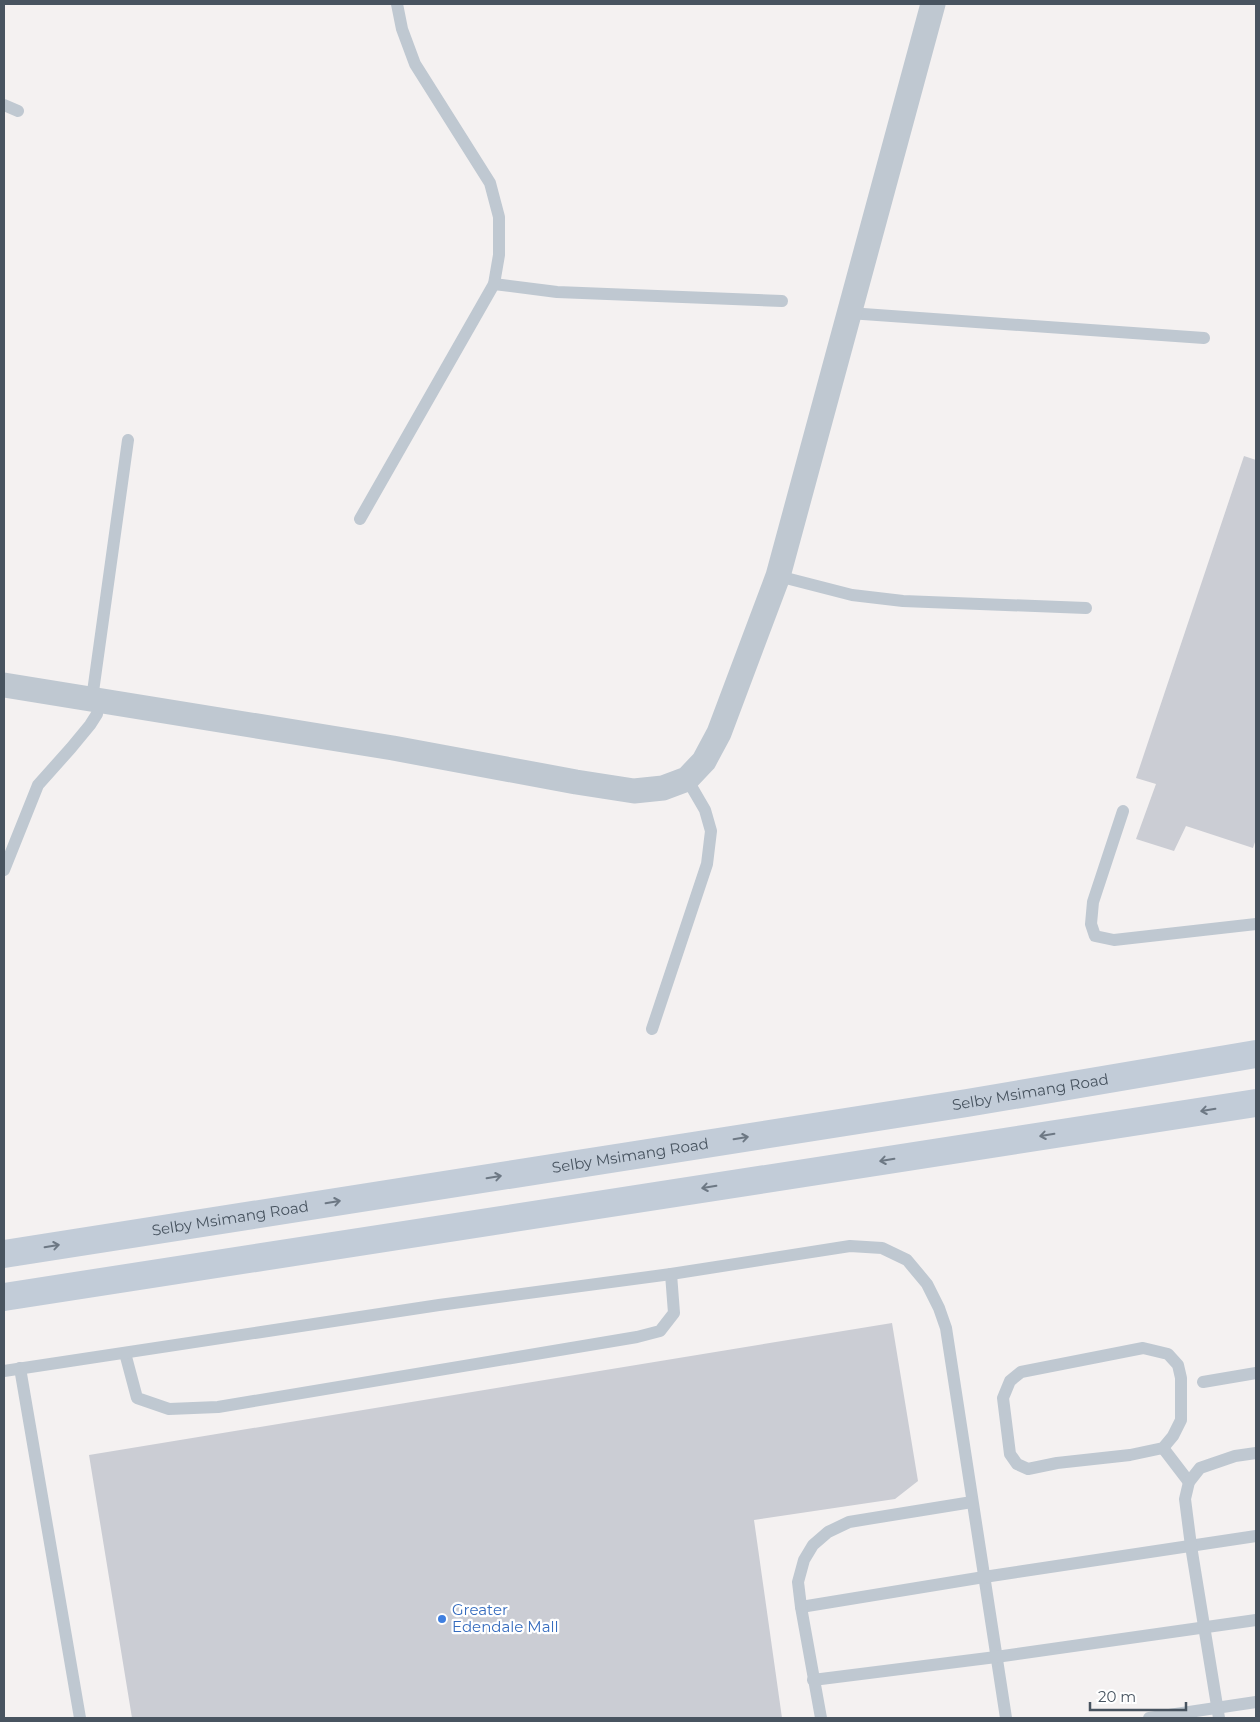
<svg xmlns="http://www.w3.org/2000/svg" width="1260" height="1722" viewBox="0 0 1260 1722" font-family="Montserrat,sans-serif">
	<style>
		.building { fill: #cbcdd4 }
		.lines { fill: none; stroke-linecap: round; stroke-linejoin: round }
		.lane { stroke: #bfc8d1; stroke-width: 12 }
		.street { stroke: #bfc8d1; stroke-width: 25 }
		.secondary { stroke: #c2ccd8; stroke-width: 28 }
		.oneway { stroke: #6d7884 }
		.shop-dot { fill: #3f7fe0; stroke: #fff; stroke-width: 2 }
		.labels { text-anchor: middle; stroke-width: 4.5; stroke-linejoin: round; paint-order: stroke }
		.street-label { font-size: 15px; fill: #485460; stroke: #fff }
		.shop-label { font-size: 15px; fill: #366cbe; stroke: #fff; text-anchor: start }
	</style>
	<rect width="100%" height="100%" fill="#f4f1f1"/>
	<g class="building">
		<path d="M1244,456L1256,460V839L1253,848L1186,826L1174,851L1136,839L1156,784L1136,778Z"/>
		<path d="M892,1323L918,1481L895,1499L754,1520L782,1718H132L89,1455Z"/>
	</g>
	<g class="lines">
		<g class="lane">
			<path d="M4,105L18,111"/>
			<path d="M494,284L557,292L782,301"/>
			<path d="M849,313L1204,338"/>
			<path d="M360,519L494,284L499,255V217L490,183L415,64L402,29L397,4"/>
			<path d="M778,576L852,595L903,601L1086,608"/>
			<path d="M92,699L128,440"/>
			<path d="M1123,811L1093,902L1091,924L1095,936L1114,940L1256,924"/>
			<path d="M4,870L38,785L71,748L90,725L97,714L99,700"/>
			<path d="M652,1029L707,864L711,831L705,810L687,779"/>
			<path d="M1143,1348L1168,1354L1178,1365L1181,1378V1420L1173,1436L1163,1448L1130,1455L1057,1463L1028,1469L1017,1464L1010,1454L1003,1398L1010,1381L1021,1372Z"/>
			<path d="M125,1353L137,1398L169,1409L218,1407L637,1337L660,1331L674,1313L671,1274"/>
			<path d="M20,1368L80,1718"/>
			<path d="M4,1371L439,1305L671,1274L850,1246L882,1248L907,1260L927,1284L939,1308L946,1328L1006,1718"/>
			<path d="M1203,1382L1256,1373"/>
			<path d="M1163,1448L1189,1482"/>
			<path d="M801,1607L984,1577L1256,1536"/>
			<path d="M813,1680L996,1657L1256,1620"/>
			<path d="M821,1718L801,1607L798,1582L804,1560L813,1545L828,1532L849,1522L972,1502"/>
			<path d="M1149,1718L1256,1702"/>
			<path d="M1219,1718L1191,1546L1185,1499L1189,1482L1200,1468L1235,1456L1256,1453"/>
		</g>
		<path class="street" d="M4,685L393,748L576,782L634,791L663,788L687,779L704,761L719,733L778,576L933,4"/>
		<g class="secondary">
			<path id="s1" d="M4,1254L967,1103L1256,1054"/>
			<path d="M4,1297L1256,1103"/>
		</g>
	</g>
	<defs><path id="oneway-shaft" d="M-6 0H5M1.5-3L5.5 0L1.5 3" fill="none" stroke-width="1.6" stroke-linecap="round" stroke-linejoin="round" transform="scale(1.25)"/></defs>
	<g class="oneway">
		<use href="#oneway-shaft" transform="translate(1208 1110) rotate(171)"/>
		<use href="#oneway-shaft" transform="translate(1047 1135) rotate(171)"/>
		<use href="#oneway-shaft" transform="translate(741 1138) rotate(-9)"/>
		<use href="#oneway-shaft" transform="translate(887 1160) rotate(171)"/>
		<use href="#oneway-shaft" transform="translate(494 1177) rotate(-9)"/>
		<use href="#oneway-shaft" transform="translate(709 1187) rotate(171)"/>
		<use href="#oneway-shaft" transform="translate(333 1202) rotate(-9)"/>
		<use href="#oneway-shaft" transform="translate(52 1246) rotate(-9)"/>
	</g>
	<circle class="shop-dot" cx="442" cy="1619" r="5"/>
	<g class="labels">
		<g class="street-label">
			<text dy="5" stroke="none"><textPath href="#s1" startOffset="1039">Selby Msimang Road</textPath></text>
			<text dy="5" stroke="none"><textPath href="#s1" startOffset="634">Selby Msimang Road</textPath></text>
			<text dy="5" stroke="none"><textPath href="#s1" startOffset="229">Selby Msimang Road</textPath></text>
		</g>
		<g class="shop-label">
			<text x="452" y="1615">Greater<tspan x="452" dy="17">Edendale Mall</tspan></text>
		</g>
	</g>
	<rect width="1260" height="1722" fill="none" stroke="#485460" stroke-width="10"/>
	<path d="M1090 1702v8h96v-8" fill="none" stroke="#485460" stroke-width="2.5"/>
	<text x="1098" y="1702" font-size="15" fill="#485460" stroke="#ffffff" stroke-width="4" paint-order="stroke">20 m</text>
</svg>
